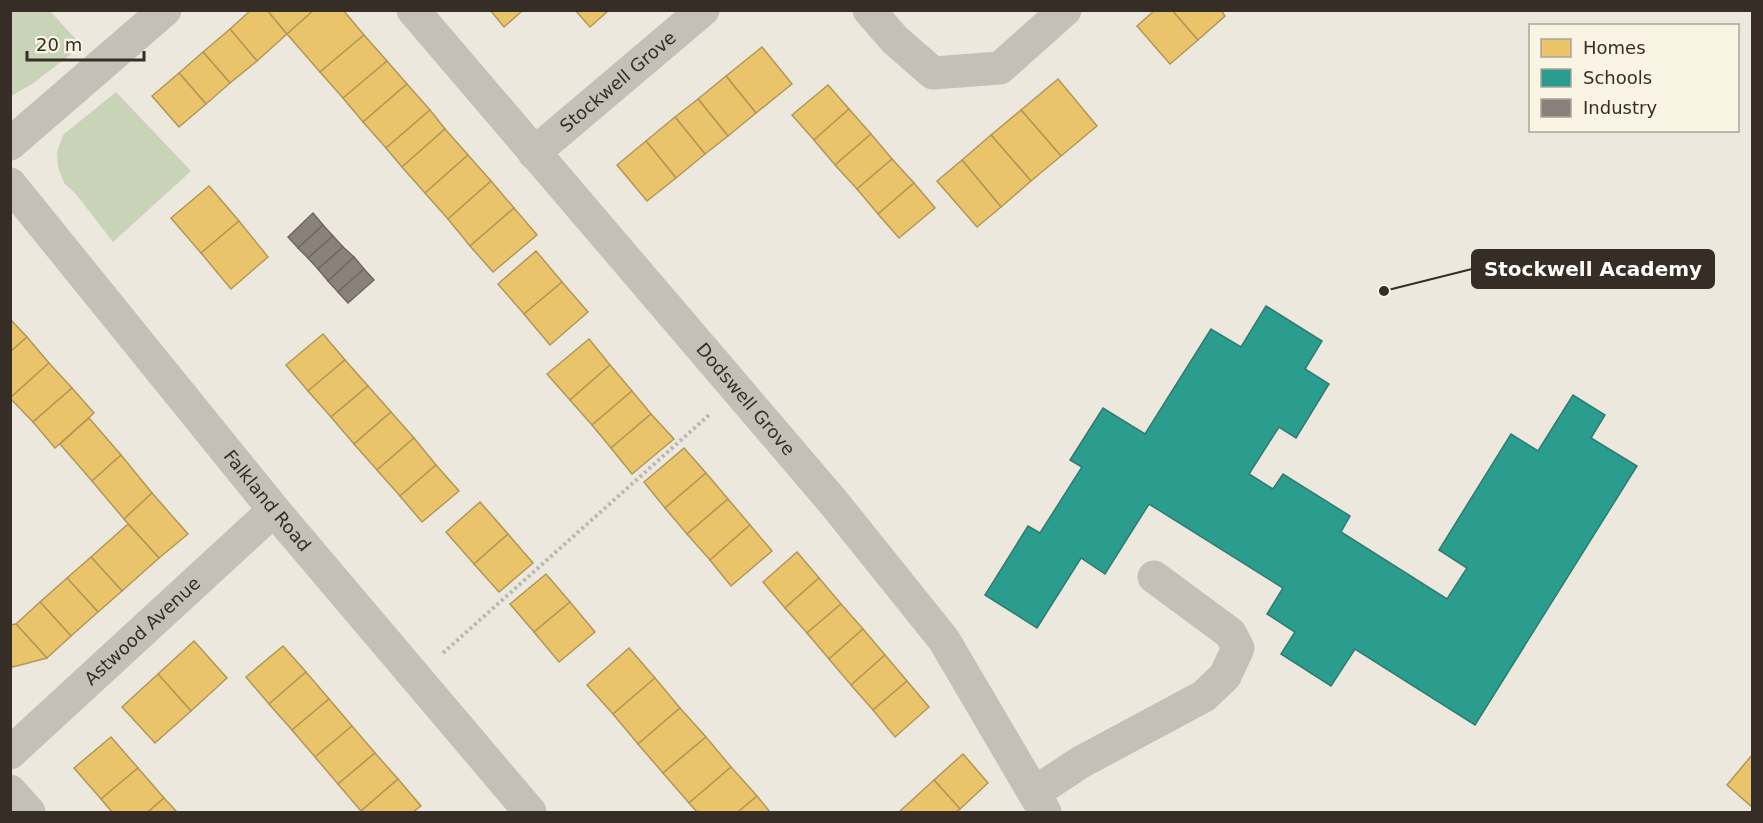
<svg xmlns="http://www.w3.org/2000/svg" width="1763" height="823" viewBox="0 0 1763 823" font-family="'DejaVu Sans',sans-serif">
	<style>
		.green { fill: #c9d3b7 }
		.homes { fill: #e9c46a; stroke: #b39756; stroke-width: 1.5 }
		.schools { fill: #2a9d8f; stroke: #2e7c70; stroke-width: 1.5 }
		.industry { fill: #8a817c; stroke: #716862; stroke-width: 1.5 }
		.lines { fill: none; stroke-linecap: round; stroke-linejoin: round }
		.path { stroke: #beb9b0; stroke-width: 4; stroke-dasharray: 3 3; stroke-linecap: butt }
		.minor { stroke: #c5c0b7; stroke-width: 33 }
		.labels { text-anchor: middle; stroke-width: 6; stroke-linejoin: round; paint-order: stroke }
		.street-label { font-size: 18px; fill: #362e26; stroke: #faf4e4 }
		.leader { fill: none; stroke: #362e26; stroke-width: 2 }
		.callout-dot { fill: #362e26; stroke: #faf4e4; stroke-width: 2 }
		.callout { fill: #362e26; stroke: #362e26; stroke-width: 2 }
		.callout-label { font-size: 20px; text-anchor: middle; font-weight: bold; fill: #fff }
	</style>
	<rect width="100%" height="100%" fill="#ece8de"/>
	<g class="green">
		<path d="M11,10L50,11L82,46L32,84L11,96Z"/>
		<path d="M116,92L191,171L113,242L76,194L64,183L58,167L57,152L63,135Z"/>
	</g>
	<g class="homes">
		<path d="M251,10H267L287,34L257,61L230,29Z"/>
		<path d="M267,10H314L287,34Z"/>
		<path d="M314,10H343L364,35L320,72L287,34Z"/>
		<path d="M490,10H523L504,27Z"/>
		<path d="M575,10H609L590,27Z"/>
		<path d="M1155,10H1172L1198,40L1170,64L1137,26Z"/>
		<path d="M1172,10H1221L1225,16L1198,40Z"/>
		<path d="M230,29L257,61L230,83L203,52Z"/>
		<path d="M364,35L387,61L343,98L320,72Z"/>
		<path d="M762,47L792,84L756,113L726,76Z"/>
		<path d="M203,52L230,83L206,104L179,73Z"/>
		<path d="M387,61L407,84L363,122L343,98Z"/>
		<path d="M179,73L206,104L179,127L152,96Z"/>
		<path d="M726,76L756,113L728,136L698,99Z"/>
		<path d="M1058,79L1097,126L1061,156L1021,110Z"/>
		<path d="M407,84L430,110L386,148L363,122Z"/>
		<path d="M828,85L849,109L814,140L792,115Z"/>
		<path d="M698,99L728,136L705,154L675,117Z"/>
		<path d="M849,109L871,134L835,165L814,140Z"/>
		<path d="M430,110L445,129L402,167L386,148Z"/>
		<path d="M1021,110L1061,156L1031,181L991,135Z"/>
		<path d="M675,117L705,154L676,178L646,141Z"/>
		<path d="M445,129L468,155L425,193L402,167Z"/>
		<path d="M871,134L892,159L857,189L835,165Z"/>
		<path d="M991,135L1031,181L1001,207L962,160Z"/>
		<path d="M646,141L676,178L647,201L617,165Z"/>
		<path d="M468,155L491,181L448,219L425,193Z"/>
		<path d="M892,159L914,183L878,214L857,189Z"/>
		<path d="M962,160L1001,207L977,227L937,181Z"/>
		<path d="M491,181L514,208L470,246L448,219Z"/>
		<path d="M914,183L935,208L899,238L878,214Z"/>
		<path d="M209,186L239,221L201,253L171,218Z"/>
		<path d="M514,208L537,235L493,272L470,246Z"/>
		<path d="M239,221L268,257L231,289L201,253Z"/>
		<path d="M536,251L562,282L524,314L498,284Z"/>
		<path d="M562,282L588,312L550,345L524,314Z"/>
		<path d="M10,319L27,337L10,352Z"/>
		<path d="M323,334L345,360L308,391L286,365Z"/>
		<path d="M27,337L49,363L10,398V352Z"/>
		<path d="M589,339L610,365L570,400L547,374Z"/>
		<path d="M345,360L368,386L331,417L308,391Z"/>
		<path d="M49,363L72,388L33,422L10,398Z"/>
		<path d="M610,365L632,391L592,425L570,400Z"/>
		<path d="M368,386L391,412L354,444L331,417Z"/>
		<path d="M72,388L94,413L55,448L33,422Z"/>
		<path d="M632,391L651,414L611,448L592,425Z"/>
		<path d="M391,412L414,438L377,470L354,444Z"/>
		<path d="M651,414L674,439L632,474L611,448Z"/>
		<path d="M89,418L121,455L92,481L60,444Z"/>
		<path d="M414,438L436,465L400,496L377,470Z"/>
		<path d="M684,448L706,473L665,508L644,482Z"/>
		<path d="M121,455L152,493L124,519L92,481Z"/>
		<path d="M436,465L459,491L422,522L400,496Z"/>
		<path d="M706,473L728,499L687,534L665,508Z"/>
		<path d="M152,493L188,534L159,558L124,519Z"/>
		<path d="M728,499L750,525L710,560L687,534Z"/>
		<path d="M480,502L508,534L474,564L446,532Z"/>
		<path d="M128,524L159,558L122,591L91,557Z"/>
		<path d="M750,525L772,551L731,586L710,560Z"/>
		<path d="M508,534L533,563L499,592L474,564Z"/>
		<path d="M797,552L819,578L785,608L763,582Z"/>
		<path d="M91,557L122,591L98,612L67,578Z"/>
		<path d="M546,574L570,602L534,632L510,604Z"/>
		<path d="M67,578L98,612L71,636L40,602Z"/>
		<path d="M819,578L841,604L807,633L785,608Z"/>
		<path d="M40,602L71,636L47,658L16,624Z"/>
		<path d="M570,602L595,632L559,662L534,632Z"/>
		<path d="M841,604L863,629L829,659L807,633Z"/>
		<path d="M16,624L47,658L13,667L10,664V625Z"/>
		<path d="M863,629L885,655L851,685L829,659Z"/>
		<path d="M194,641L227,678L191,711L158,674Z"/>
		<path d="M283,646L306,672L269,704L246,677Z"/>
		<path d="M629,648L655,678L613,714L587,685Z"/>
		<path d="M885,655L907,681L873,710L851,685Z"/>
		<path d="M306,672L329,699L292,730L269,704Z"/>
		<path d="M158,674L191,711L155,743L122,707Z"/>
		<path d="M655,678L680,708L638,744L613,714Z"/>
		<path d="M907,681L929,707L895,737L873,710Z"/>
		<path d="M329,699L352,726L315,757L292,730Z"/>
		<path d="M680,708L706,737L663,773L638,744Z"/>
		<path d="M352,726L375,753L338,784L315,757Z"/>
		<path d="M111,737L138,768L101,799L74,768Z"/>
		<path d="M706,737L731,767L689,803L663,773Z"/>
		<path d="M375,753L398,779L361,811L338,784Z"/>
		<path d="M963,754L988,783L960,809L934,780Z"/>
		<path d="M1752,755V807L1727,785Z"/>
		<path d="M731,767L757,796L738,812H697L689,803Z"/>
		<path d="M138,768L164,798L148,812H112L101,799Z"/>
		<path d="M398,779L421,806L413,812H363L361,811Z"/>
		<path d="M934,780L960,809L956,812H899Z"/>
		<path d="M757,796L770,812H738Z"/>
		<path d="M164,798L177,812H148Z"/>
	</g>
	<path class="schools" d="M1266,306L1322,341L1305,369L1329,384L1296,438L1279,427L1249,474L1273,489L1283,474L1350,516L1341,532L1447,599L1467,568L1439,550L1511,434L1538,451L1573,395L1605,415L1591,438L1637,466L1475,725L1355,649L1331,686L1281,654L1295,632L1267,614L1283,588L1149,504L1105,574L1081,558L1037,628L985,595L1028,526L1040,533L1082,467L1070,460L1103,408L1145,434L1211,329L1241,347Z"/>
	<g class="industry">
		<path d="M313,213L323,225L298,248L288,237Z"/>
		<path d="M323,225L333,236L308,258L298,248Z"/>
		<path d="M333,236L343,247L318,269L308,258Z"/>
		<path d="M343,247L354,257L328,281L318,269Z"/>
		<path d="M354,257L364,269L338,292L328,281Z"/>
		<path d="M364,269L374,280L348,303L338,292Z"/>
	</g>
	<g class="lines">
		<path class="path" d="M443,653L710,414"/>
		<g class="minor">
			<path id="s1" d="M413,10L834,503L944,640L1045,812"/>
			<path d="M869,10L895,40L933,73L1000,68L1065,10"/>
			<path d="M10,144L165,10"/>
			<path id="s2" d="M534,153L703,10"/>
			<path id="s3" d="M10,184L274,510L530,812"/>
			<path id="s4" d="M10,753L274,510"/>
			<path d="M10,791L29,812"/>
			<path d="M1034,793L1081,762L1204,696L1225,676L1238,648L1230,633L1154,577"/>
		</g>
	</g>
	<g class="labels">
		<g class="street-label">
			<text dy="6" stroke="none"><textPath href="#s2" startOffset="110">Stockwell Grove</textPath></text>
			<text dy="6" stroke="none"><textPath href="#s1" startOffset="512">Dodswell Grove</textPath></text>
			<text dy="6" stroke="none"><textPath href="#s3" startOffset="408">Falkland Road</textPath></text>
			<text dy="6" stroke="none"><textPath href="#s4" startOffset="180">Astwood Avenue</textPath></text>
		</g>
	</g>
	<path class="leader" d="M1384 291L1472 269"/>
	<circle class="callout-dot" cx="1384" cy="291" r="6"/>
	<rect class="callout" x="1472" y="250" width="242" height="38" rx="6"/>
	<g class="callout-label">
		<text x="1593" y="276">Stockwell Academy</text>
	</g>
	<rect width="1763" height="823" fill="none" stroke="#362e26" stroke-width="24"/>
	<rect x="1529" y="24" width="210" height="108" fill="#faf4e4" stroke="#aca598" stroke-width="1.5"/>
	<rect x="1541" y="39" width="30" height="18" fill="#e9c46a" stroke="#aca598" stroke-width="1.5"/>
	<text x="1583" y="54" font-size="18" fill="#362e26">Homes</text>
	<rect x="1541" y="69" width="30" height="18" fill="#2a9d8f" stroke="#aca598" stroke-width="1.5"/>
	<text x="1583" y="84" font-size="18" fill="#362e26">Schools</text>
	<rect x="1541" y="99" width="30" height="18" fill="#8a817c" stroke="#aca598" stroke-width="1.5"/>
	<text x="1583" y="114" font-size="18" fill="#362e26">Industry</text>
	<path d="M27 51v9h117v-9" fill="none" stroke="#362e26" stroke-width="3"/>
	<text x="36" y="51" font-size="18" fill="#362e26" stroke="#faf4e4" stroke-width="4.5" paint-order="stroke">20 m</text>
</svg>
